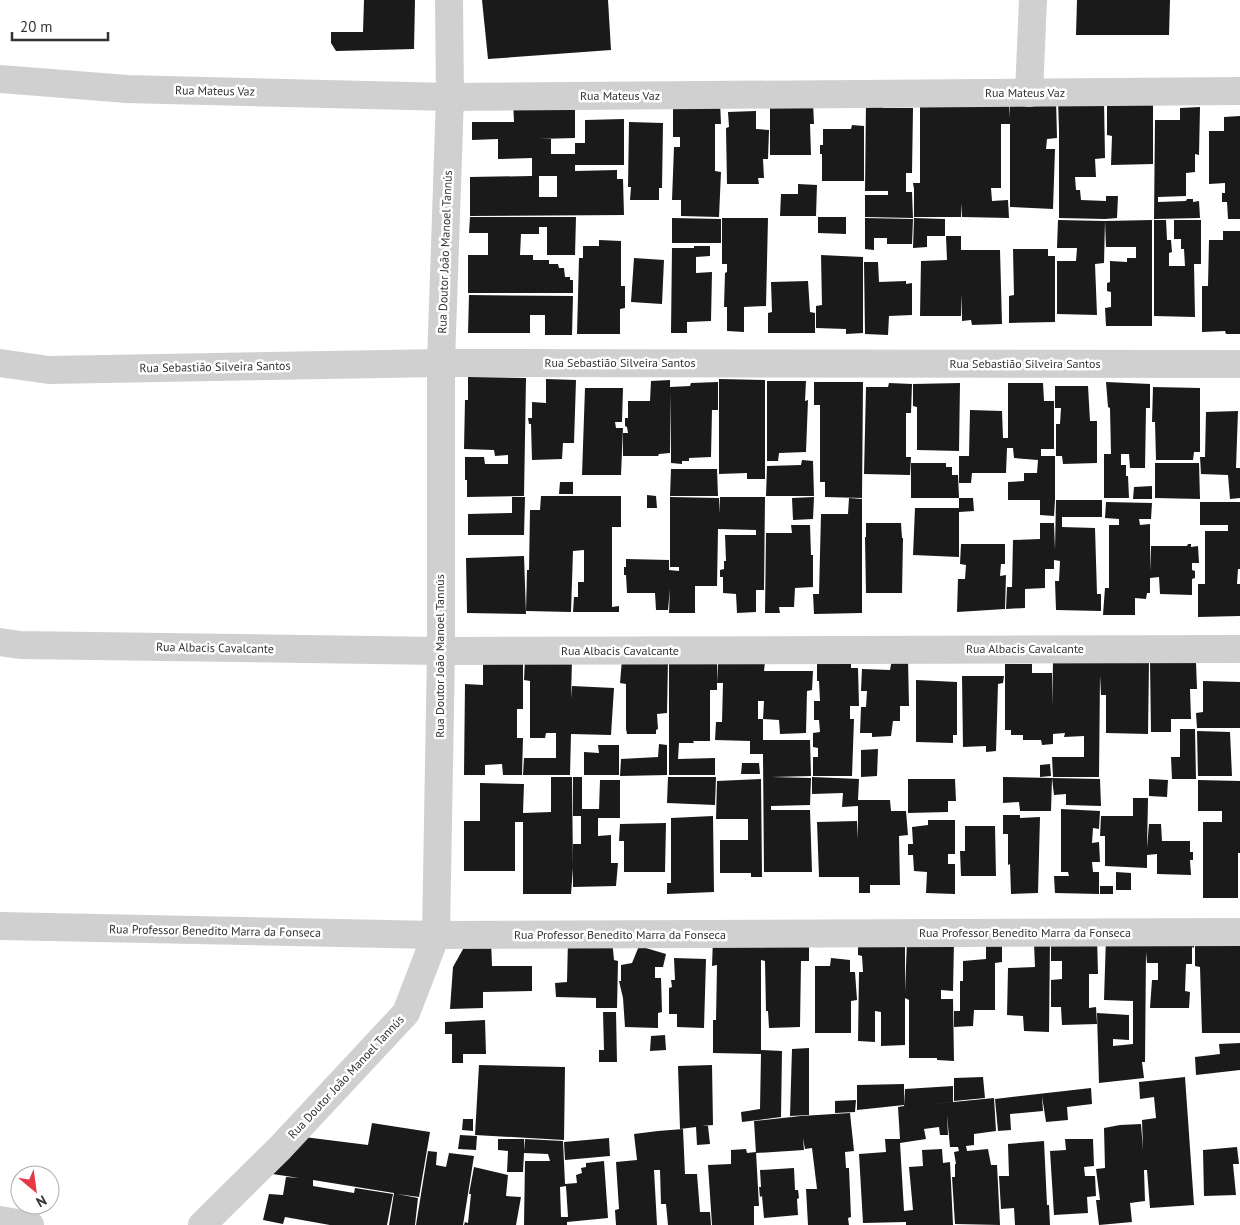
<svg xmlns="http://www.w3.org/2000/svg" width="1240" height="1225" viewBox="0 0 1240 1225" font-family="'PT Sans',sans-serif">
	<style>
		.building { fill: #1a1a1a; fill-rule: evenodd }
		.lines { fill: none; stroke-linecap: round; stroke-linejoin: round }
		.minor { stroke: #d0d0d0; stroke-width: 28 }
		.labels { text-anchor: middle; stroke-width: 5; stroke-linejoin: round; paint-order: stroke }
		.street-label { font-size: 12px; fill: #333; stroke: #fff }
	</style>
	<rect width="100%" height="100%" fill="#fff"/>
	<g class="building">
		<path d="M364,0H415L414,49L336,51L331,43V32H363Z"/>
		<path d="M482,0H608L611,50L488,59Z"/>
		<path d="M1077,0H1170L1169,35H1076Z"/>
		<path d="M920,98L1009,100L1010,118V100L1056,99L1057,138L1047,139L1046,149H1055L1053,209L1010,207V124H1001V188H991L992,201L1008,200L1009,218L962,217V203L961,217H914V189L913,183H920Z"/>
		<path d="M575,100V138L539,139H551V154H575V143H585V120L624,119V165H575V171L617,170V179H623L624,215L470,216V177L532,176V158L498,159V139L472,140V122H514L513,101ZM539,176H557V197H539Z"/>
		<path d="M1058,100H1104L1105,158L1095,159L1096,177H1075L1076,190H1080L1081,200L1106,201V196H1118L1117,218L1105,219V217V219L1059,218V130Z"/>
		<path d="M673,101H720L721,124H715V171L721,172L719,217L681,216V200H672L674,147H680V137H673Z"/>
		<path d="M770,102H813L814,124H810L811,155H770Z"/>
		<path d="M866,102H883V108H913L912,173H906V192H912L913,218L865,217V195H888V191H865Z"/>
		<path d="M1153,102V164L1111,165L1112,136L1107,135V104Z"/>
		<path d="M1200,107L1199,155L1195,154V172L1186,173V196L1158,197V202L1186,201L1187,199H1193V202L1199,201L1200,218L1154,219L1155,120H1180V108Z"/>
		<path d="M756,111V129L769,130L768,159H763L764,178H758L759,184H727L726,128L729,127L728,112Z"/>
		<path d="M1240,116V219H1228L1227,202H1222V193H1225V183L1209,184V131H1224V117Z"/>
		<path d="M629,122L663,123L662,188H659V200H630L631,187H628Z"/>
		<path d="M852,125L864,126V181H822V154H820V145H823V129H851Z"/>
		<path d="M798,184L817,185L816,216H780L781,194H798Z"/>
		<path d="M470,217H576L575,255H547V227H539V234H521L520,255H533V260H549V264H558L559,268H564L565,277H570V280H573V293H468V255H488V233H469Z"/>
		<path d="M818,217H846V234L818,233Z"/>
		<path d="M672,218L721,219V243H672Z"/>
		<path d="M722,218H768L766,306L744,307V332L727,331V307H724L725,273L727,272V264H722Z"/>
		<path d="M865,218L913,219L912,244H887V238H874V250L865,249Z"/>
		<path d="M914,218L945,219V236H927V247L913,248Z"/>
		<path d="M1058,220L1105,221L1104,263L1095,264L1097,315L1057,314V261H1076L1077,248H1057Z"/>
		<path d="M1152,220V326H1106L1105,308L1111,307V292L1107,291V283L1110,282V261L1127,262V258H1136V247H1106L1105,221Z"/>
		<path d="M1154,220H1166L1167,240H1171L1172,252L1169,253V266H1185L1184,249H1181V239H1174V220H1201V264H1194L1195,317L1154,316Z"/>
		<path d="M1223,231H1240V334H1226L1225,331L1202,332V286H1208L1209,240H1223Z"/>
		<path d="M946,236H961V250H1000L1002,324L972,325L971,320L962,321V294L961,316H920L921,261L947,260Z"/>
		<path d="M599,240L621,241V286H625V308L620,309V334H577L579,258H583V246H599Z"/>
		<path d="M694,246H710V256L696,257V273L712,272L711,321L687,322V333H671L672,248H694Z"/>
		<path d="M1013,249H1048V256H1055V322L1009,323V296L1014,295Z"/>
		<path d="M821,255L863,257V333L846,334V329L816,328V306L822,305Z"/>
		<path d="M634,258L664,260L662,304L631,302Z"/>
		<path d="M864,262H878L879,282L906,281V284L912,283V315L889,316L888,335L865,334Z"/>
		<path d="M808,281L810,312L815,313V333H768V313L772,312L771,282Z"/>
		<path d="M469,295L573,296L572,335H545V315H530V333H468Z"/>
		<path d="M468,377L526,378L524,496L467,497V480H465V457H484L485,464H508V455L495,456L494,450L464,449L465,400H468Z"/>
		<path d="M546,379L576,380L574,443H563L562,459L532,460L531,424H529L528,418H532V402L546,403Z"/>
		<path d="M719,379L765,380V479H747V473L719,474Z"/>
		<path d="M670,380V387L690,386L691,383L718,382V410H712L711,457L689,458V461H682V464L671,463V392L670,453L659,454L658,456H623V433H628L627,427L625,426V418H628V401H650L651,381Z"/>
		<path d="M767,381H806L805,401L808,400L806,452L779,453L778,461H767Z"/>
		<path d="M814,382H863L862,498L825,497V482H820V405H814Z"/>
		<path d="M1106,382L1150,384V408H1146L1145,468H1130L1129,454H1121V465H1126V476H1128L1129,498H1104V454H1111L1110,408L1108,407Z"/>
		<path d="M889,383L912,384L911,413H906V457H911L910,475L864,474L866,387H888Z"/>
		<path d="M960,383L959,451L917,450V407L913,406V384Z"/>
		<path d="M1008,383H1043L1044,401H1054V449H1041V456H1055V500L1054,516L1040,515V500H1008V482L1024,481V473H1037L1038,460L1014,458L1013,448H1007L1006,473H972L971,483H959V456H969L970,410L1002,411L1003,438H1008Z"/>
		<path d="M1055,386H1088L1090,421H1097V463L1063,464L1062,456H1056V424H1060L1061,408H1055Z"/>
		<path d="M1153,387L1200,388V452H1194L1193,460H1156L1155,422H1152Z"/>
		<path d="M585,388H623L622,422H615L616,428H623L621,475H582Z"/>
		<path d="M1238,411L1236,468H1240V498L1230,499L1228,475L1201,474L1200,457H1205L1206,412Z"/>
		<path d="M802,460L813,461L814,496H766L767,466L801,465Z"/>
		<path d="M911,463H946V467H952V475H958L959,498H911Z"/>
		<path d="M1155,463H1199L1200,499L1155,498Z"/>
		<path d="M671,469H717L718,496H670Z"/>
		<path d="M560,482H573V494H559Z"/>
		<path d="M1152,486V499H1133L1134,487Z"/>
		<path d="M647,495L656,496L657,508H647Z"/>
		<path d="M541,496H621V527H612V607L619,606V612H573L574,597H578V582H584V550L573,551L571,612L526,611L527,570H529L530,510H540Z"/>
		<path d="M512,497H525L524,535H468V514L512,513Z"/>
		<path d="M670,497L719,498V514L720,497H765L764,590H756V612L737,613L736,594L723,593V577H720V570L724,569V561H726L725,535H756V530L718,529L717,586H695V613H669L670,589L668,610H656L655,593H627L626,575H624V567H626V559L669,560V570L679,571V567H670Z"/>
		<path d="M814,497L813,519L793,520L792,498Z"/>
		<path d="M849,498L862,499V613L814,614L813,594H819L821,514H848Z"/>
		<path d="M959,498H973L974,511L959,512V557L913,555L915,508H959Z"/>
		<path d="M1056,500H1102V517H1062V527L1095,528L1097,594H1101V611L1056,610L1055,581H1059L1060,561L1054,560V569H1045V588L1025,589V608L1006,609L1007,587H1012L1013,540L1040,539V523H1054L1055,550Z"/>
		<path d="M1106,502L1152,503L1151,519H1139L1140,525L1150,524V572L1151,546H1187L1188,544H1191V547L1198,546L1199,563H1192V570L1195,571V578L1192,579V595L1160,594L1159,577L1150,578V593H1147L1146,599L1135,598V615H1103L1105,588H1109V525H1119V519L1105,518Z"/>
		<path d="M1200,502H1240V569H1238L1237,584H1240V616L1198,617V584H1205V531H1228V525H1200Z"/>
		<path d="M866,523H901L902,538H903L902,593H866L865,537H866Z"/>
		<path d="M791,525H810L811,555H813V587L795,588L794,607H779L780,613H765L766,533H792Z"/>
		<path d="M961,544H1005V564H1001L1000,576L1006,575L1005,609L957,612L958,579H965L966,565L960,564Z"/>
		<path d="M524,556L526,614L467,613L466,558Z"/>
		<path d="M525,658L572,659L571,699L572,686L614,688L611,735L571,734L570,775H523L524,758H556V733H546L545,738H530V681L524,680Z"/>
		<path d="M622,659L668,661L667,713L657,714L658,729L656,730V734H627L626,729V684L620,683Z"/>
		<path d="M892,659H908L909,706H900V721H893L891,736L872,737V733H860L861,707H866L867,691H861L862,669L890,670Z"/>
		<path d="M669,661L717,662V690H710V741H693L694,743H679L678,759L715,758V775H669Z"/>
		<path d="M817,661L851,662V668H858L859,706H850V719H854L852,776H813V757H818V748L813,747V733L820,732L819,720H814V701H820L819,681H817Z"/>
		<path d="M718,662H765L764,671H813L812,690L807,691L806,733L780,734L779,720L763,719L764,701H758V719H763V740H810L811,776L771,777L811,778L810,805L771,806V810H810L812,872H764L763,754H750V741L715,740L716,722H722L723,683H717Z"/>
		<path d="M1149,662L1148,734L1106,733V695H1101L1100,675L1099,777H1053L1052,757H1084V736L1064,737L1065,733L1053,734V744L1042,745L1041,740H1023V735H1011V730H1005V664H1032V673H1052V706L1053,663Z"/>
		<path d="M1150,662H1196L1197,689H1190L1191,719H1171V732H1151Z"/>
		<path d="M483,664H523V709H517V738H523L522,775H503L502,764L485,765V775H464L465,684L483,685Z"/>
		<path d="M962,676H1004L1003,683L998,684L996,751L986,752V746L963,747Z"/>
		<path d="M916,680L957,682V735H953V743L916,742Z"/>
		<path d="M1203,681L1240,682V728H1197L1196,713L1203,712Z"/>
		<path d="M1180,729H1195L1196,779H1172L1171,757H1180Z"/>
		<path d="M1197,731L1230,732L1232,776H1198Z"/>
		<path d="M659,744L667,745V775L620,776L621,759L658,757Z"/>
		<path d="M598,745H619V775H584V752L599,753Z"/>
		<path d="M878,749L877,776L861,777V750Z"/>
		<path d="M742,763H759L760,774H741Z"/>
		<path d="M1050,764L1051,776L1040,777V765Z"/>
		<path d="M551,777H572L573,868L571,894H523V822H515V871H464V821H480V783L524,784L523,813L551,812Z"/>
		<path d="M573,777H582V809H599L600,780H620V818H598V836L611,835V863H618L616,886L573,887V844H581V816H573Z"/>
		<path d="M668,777H716L715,805L667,803Z"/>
		<path d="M812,777L859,779L858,800H890L891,811H906L908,835L899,836L900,885H870V893H859V877H819L817,822L857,821L858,839V806L842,807L843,793L812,794Z"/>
		<path d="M1003,777L1052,778L1051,811H1020L1019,802L1003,803Z"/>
		<path d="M1052,778L1100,779L1101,806L1066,805V794L1054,795Z"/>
		<path d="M761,779L762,877H751V873H720V840H748V819H716L717,781Z"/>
		<path d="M908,779H955L956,801H948V812L908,813Z"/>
		<path d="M1149,779L1168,780L1167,797L1149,796Z"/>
		<path d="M1198,780L1240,781V853H1238V898H1203V822H1222V811H1198Z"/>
		<path d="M1133,798H1148L1147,848L1149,824H1161L1162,841H1190V852H1193V860H1190L1191,875L1157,874V854L1147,855V868L1105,866V836H1100L1101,816H1133Z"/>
		<path d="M1061,809L1100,811L1099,829L1093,828L1092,843L1099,842L1100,862H1092L1093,872H1099V894L1055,893L1054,876H1069L1068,872H1061Z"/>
		<path d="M1003,815H1020V818L1040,817L1038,893L1011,894L1010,864L1008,865V834H1003Z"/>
		<path d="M713,816L714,892L667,894V883H671V818Z"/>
		<path d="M928,820H955V854H948V864H955V894L926,893L927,872L914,871L913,855H908V844H913L912,827L928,825Z"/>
		<path d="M666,823L665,872H624V841H619L620,824Z"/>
		<path d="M965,826H995L996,876H961L960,851H965Z"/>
		<path d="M1116,872L1131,873V890H1116Z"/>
		<rect x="1100" y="886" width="13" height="8"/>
		<path d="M1097,937L1098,974H1089V1008L1096,1007L1097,1024L1062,1025L1061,1007H1051V980L1062,979V961H1051V939Z"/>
		<path d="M1106,937L1194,942V948L1192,947V964H1186L1185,991L1190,992L1189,1008H1150L1152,980H1158V963H1147L1146,952L1145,1062H1142L1144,1078L1099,1083L1097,1013L1129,1015V1040L1113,1039V1046L1133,1044V1001L1104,1000Z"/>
		<path d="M713,938H761V950L762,939L809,941V961H801L800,1027L769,1028L768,1011H766L765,961L761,960V1050L782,1051L781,1117L742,1122L741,1112L760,1109L761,1054L713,1053V1020H716L717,965L712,966Z"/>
		<path d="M568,939H612L614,960L618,961L617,1008H596V998L556,997L555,983L567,982Z"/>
		<path d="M491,940L492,966H532V991L483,992V1008L450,1009L453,967L467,942Z"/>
		<path d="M905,940V992L907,940L954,941L953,991L941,990V999H953L954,1061L937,1060V1058H909V1000L905,998V1045L881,1046V1012L875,1011V1042L858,1041L859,972H863L862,956L858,955V941Z"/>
		<path d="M1002,942V962L995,963V1010H974L973,1026L954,1027V1011H960V981H963V961L986,959V943Z"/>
		<path d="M1050,942L1049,1032L1024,1031L1023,1016L1007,1015L1008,968L1035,967L1034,943Z"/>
		<path d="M1195,942L1240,944V1033H1202L1200,967L1195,966Z"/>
		<path d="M639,946L666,954L663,967H655V978H661L662,1012L658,1013V1028L625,1027L623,998L619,981H621V965L632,963Z"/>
		<path d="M674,958L706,959L704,1028L677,1027V1014H669V988L672,987L671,980H675Z"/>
		<path d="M831,958L850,960V972H855L857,1000L851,1001V1033H815V966H830Z"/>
		<path d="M603,1012H616L617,1062H599V1050H604Z"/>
		<path d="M485,1020L486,1054H463V1063H452V1034H445V1022Z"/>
		<path d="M665,1035L666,1050L650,1051L651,1036Z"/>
		<path d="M1240,1043V1070L1196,1075L1195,1057L1220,1054L1219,1044Z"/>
		<path d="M809,1048V1115L790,1116L792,1049Z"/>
		<path d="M479,1065L565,1067L564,1140L475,1135Z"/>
		<path d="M712,1065L713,1125L702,1126H708L710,1144L697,1145L696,1127L680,1129L678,1066Z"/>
		<path d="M983,1077L985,1098L954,1101V1078Z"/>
		<path d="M1185,1077L1194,1205L1150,1208L1147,1170H1144L1145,1201L1130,1203L1132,1222L1099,1225L1096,1200H1100L1096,1169L1105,1168L1104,1128L1120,1125L1141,1124L1143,1150L1142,1120L1156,1118L1154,1097L1140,1099L1139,1082Z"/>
		<path d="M904,1084V1105L857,1110V1085Z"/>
		<path d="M953,1086V1102L913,1106L994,1098L996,1131L974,1134V1145L966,1146L967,1151L988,1149L991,1165H997L1000,1225L955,1224L952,1177H955V1164H956L954,1152L959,1151L958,1147H950L947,1115L948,1135H940L939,1127L924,1129L926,1139L900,1143L904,1211L913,1210L909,1167L923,1166L922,1150L942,1149L943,1163L950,1162L953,1225H906V1222L863,1223L859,1154L886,1152L885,1139H900L898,1107L904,1106L905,1089Z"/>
		<path d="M1091,1088L1092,1104L1067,1107L1068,1120L1046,1122L1042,1096L1043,1111L1010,1114L1011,1130L998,1131L995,1099Z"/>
		<path d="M856,1100L855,1112L835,1113V1101Z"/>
		<path d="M850,1113L854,1151L845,1152L846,1168H849L851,1217L848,1218L849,1225H808L806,1189H817L812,1148L805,1149L803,1138L804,1150L756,1153L754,1121L801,1116Z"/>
		<path d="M463,1119H473V1131L462,1130Z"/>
		<path d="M372,1123L430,1132L419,1197L397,1194L418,1198L415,1225H389L394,1193L313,1180V1186L354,1193L355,1188L393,1194L387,1225H330L285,1217L283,1224L263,1220L269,1194L283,1195L286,1177L299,1178L266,1173L304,1137L368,1145Z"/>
		<path d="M683,1129L685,1174H697L700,1212H710L711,1225H668L666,1204H661L660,1170H654L657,1225H616L615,1210L619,1209L616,1162L637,1160L634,1134L658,1131Z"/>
		<path d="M460,1135L477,1136L476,1150L458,1149Z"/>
		<path d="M609,1138L610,1156L565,1160L564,1142Z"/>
		<path d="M498,1139H524V1151L525,1139L563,1141L565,1184L577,1183L576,1175L582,1173L581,1168L586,1167V1163L604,1161L608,1218L567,1222V1225H524L525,1161H550L548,1154L524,1153L523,1172H507L508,1151L498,1150ZM566,1186L568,1217H561L560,1187Z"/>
		<path d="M1065,1139H1093L1094,1166L1084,1167L1085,1176H1095L1096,1196L1087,1197L1088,1213L1054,1215L1050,1151L1066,1150Z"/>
		<path d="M1044,1141L1047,1205H1049L1050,1225H1015L1014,1208L1001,1209L999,1176H1009L1008,1144Z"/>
		<path d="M1237,1147L1239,1164H1233L1236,1195L1204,1196L1203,1150Z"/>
		<path d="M746,1149L747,1153L756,1152L759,1206H754V1225H712L708,1165L731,1164V1150Z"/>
		<path d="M428,1151L437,1152L436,1165L446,1167L449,1153L474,1156L463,1225H416Z"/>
		<path d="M474,1167L508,1175L506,1196L521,1197L516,1225H464L465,1222L468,1223L471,1194H469Z"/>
		<path d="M794,1168L795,1190H798L799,1198L797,1199L798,1215L764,1218L762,1196L760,1197L759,1187H761L760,1170Z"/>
	</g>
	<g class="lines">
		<g class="minor">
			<path d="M0,79L127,89L450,97L1240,91"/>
			<path d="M1029,93L1033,0"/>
			<path d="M0,363L49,370L441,363L1240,364"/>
			<path d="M0,642L20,645L441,651L1240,649"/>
			<path d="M0,926L436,935L1240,932"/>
			<path d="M0,1220L30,1225"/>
			<path d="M202,1225L280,1148L406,1013L436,935L441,651V363L450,97L449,0"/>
		</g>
	</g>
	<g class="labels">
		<g class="street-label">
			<text transform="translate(215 91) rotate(1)" y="4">Rua Mateus Vaz</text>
			<text x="1025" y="97">Rua Mateus Vaz</text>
			<text x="620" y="100">Rua Mateus Vaz</text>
			<text transform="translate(445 252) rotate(-88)" y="4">Rua Doutor João Manoel Tannús</text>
			<text x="620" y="367">Rua Sebastião Silveira Santos</text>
			<text x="1025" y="368">Rua Sebastião Silveira Santos</text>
			<text transform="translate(215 367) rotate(-1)" y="4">Rua Sebastião Silveira Santos</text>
			<text transform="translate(215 648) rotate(1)" y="4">Rua Albacis Cavalcante</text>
			<text x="1025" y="653">Rua Albacis Cavalcante</text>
			<text x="620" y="655">Rua Albacis Cavalcante</text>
			<text transform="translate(440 656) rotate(-90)" y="4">Rua Doutor João Manoel Tannús</text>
			<text transform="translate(215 931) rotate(1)" y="4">Rua Professor Benedito Marra da Fonseca</text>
			<text x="1025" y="937">Rua Professor Benedito Marra da Fonseca</text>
			<text x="620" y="939">Rua Professor Benedito Marra da Fonseca</text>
			<text transform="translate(346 1077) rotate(-47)" y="4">Rua Doutor João Manoel Tannús</text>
		</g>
	</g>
	<g transform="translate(35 1190) rotate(151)"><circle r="24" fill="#ffffff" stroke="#adadad"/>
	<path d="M0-4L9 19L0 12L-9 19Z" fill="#e63946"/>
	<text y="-8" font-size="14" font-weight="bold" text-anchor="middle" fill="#333333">N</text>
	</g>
	<path d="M12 32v8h96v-8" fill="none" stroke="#333333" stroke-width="2.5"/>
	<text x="20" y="32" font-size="15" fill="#333333" stroke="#ffffff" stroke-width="4" paint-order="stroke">20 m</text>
</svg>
